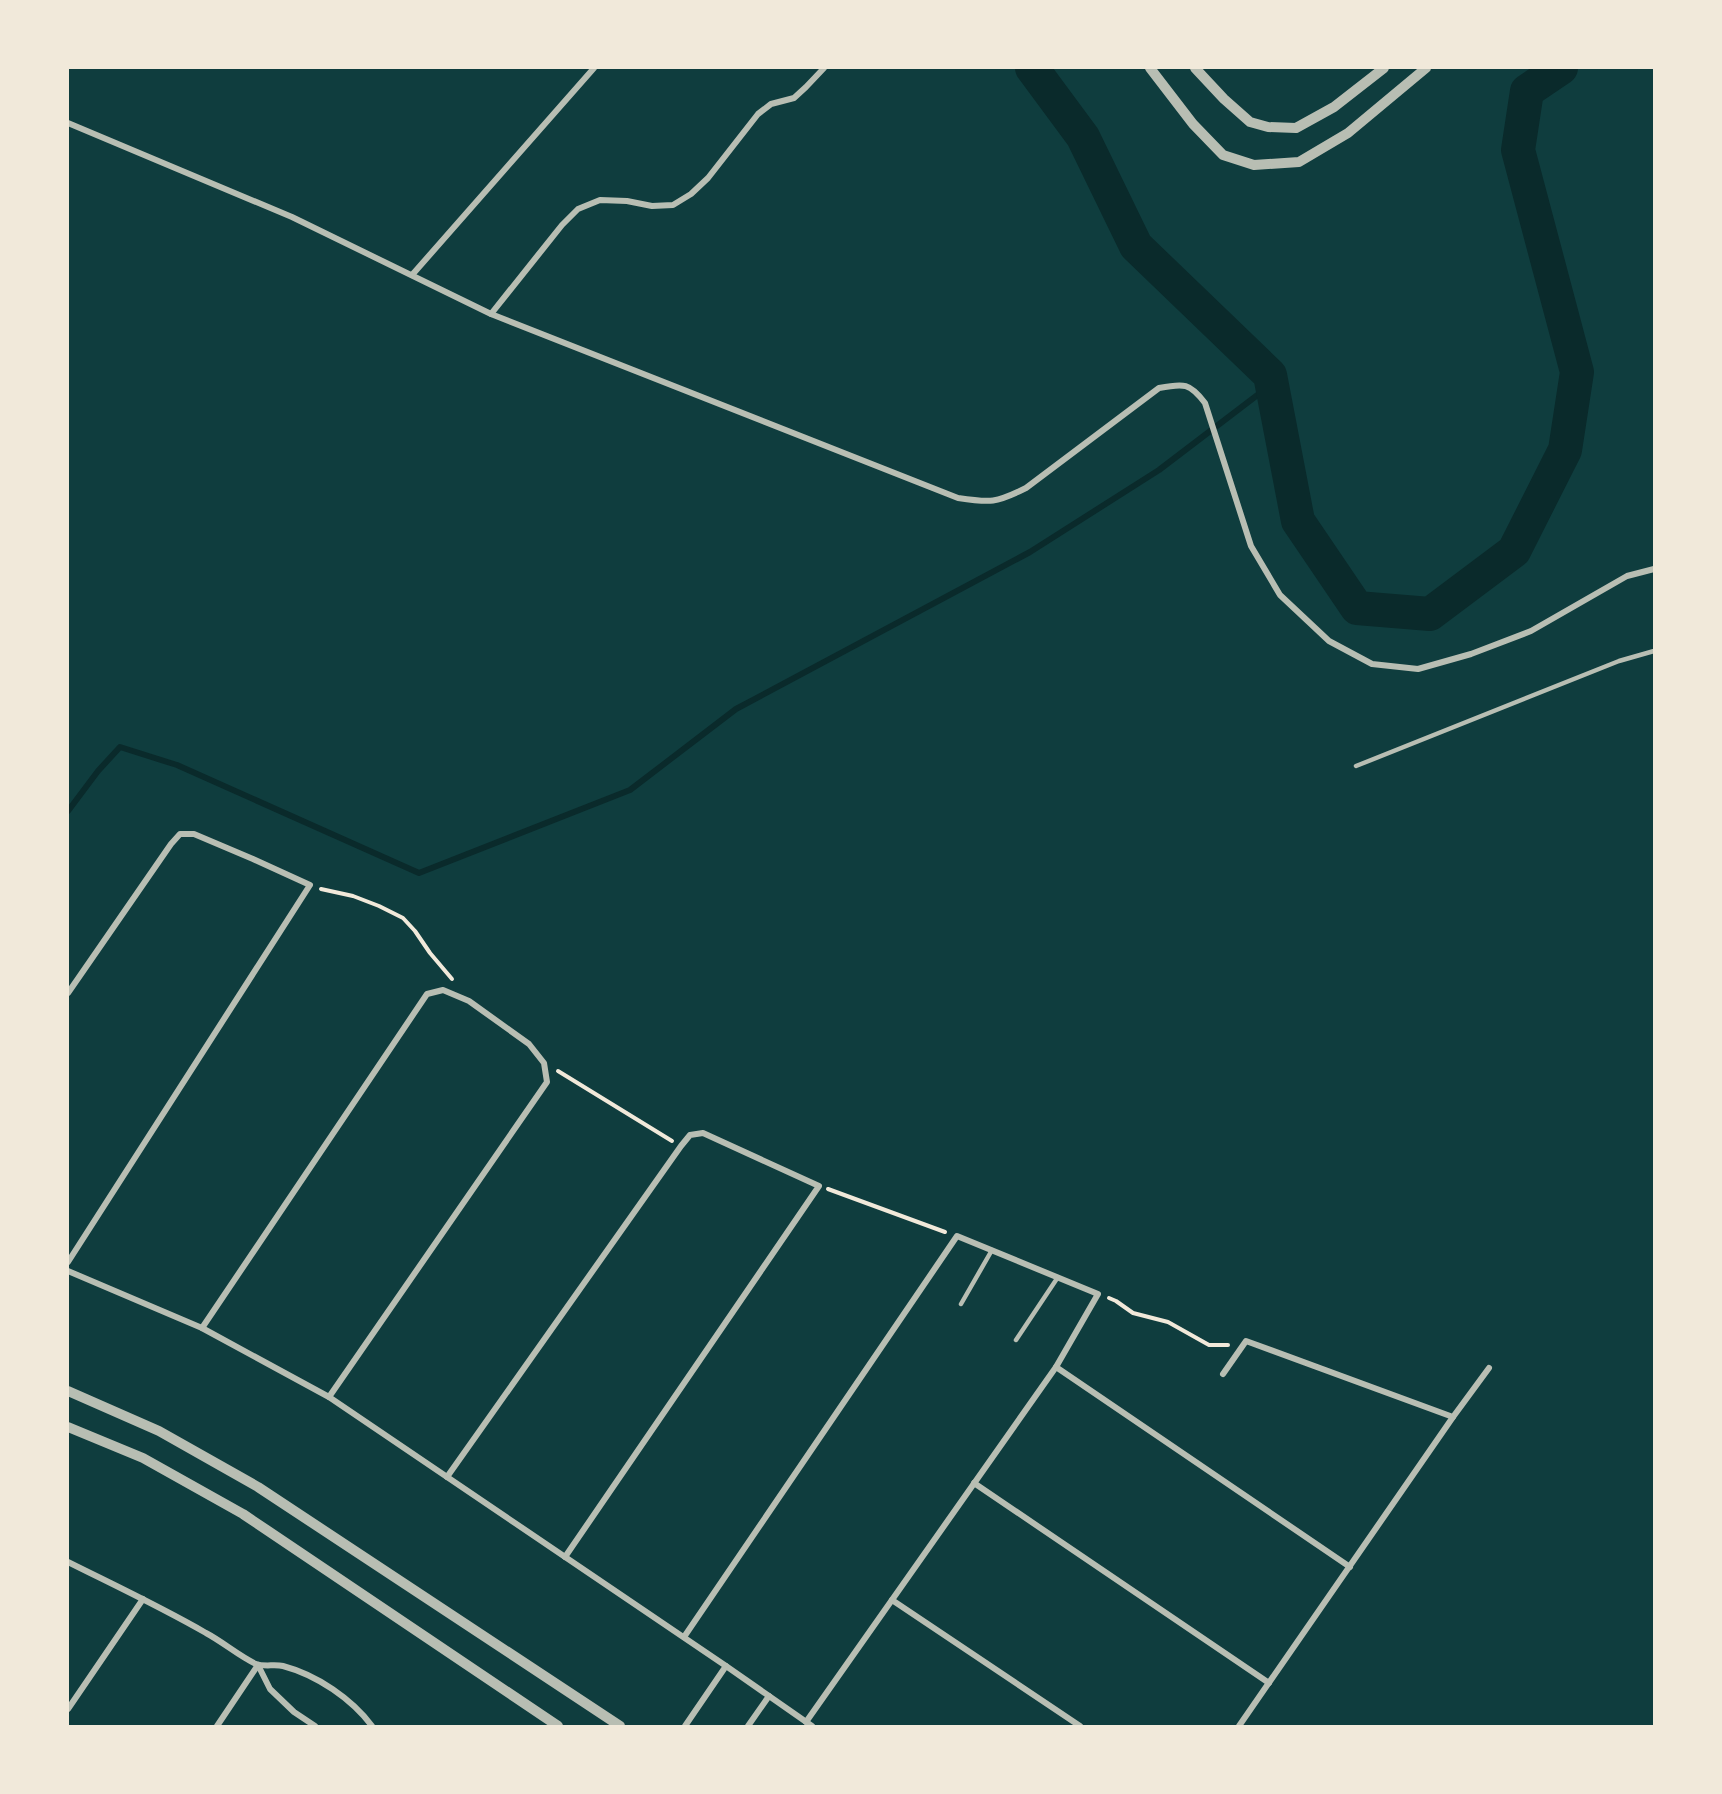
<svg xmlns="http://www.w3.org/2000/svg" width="1722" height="1794" viewBox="0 0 1722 1794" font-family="Helvetica,sans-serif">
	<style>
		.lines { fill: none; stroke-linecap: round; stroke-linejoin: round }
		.stream { stroke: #0a2a2b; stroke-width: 6 }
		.river { stroke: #0a2a2b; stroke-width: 34 }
		.path { stroke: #f1e9da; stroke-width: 4 }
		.service { stroke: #b8beb3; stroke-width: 4.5 }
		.minor { stroke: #b8beb3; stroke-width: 6 }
		.tertiary { stroke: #b8beb3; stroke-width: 10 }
	</style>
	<rect width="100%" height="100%" fill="#0f3d3e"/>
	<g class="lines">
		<path class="stream" d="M68,811L98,771L120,747L177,765L419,873L630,790L736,709L1030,552L1159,470L1272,384"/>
		<path class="river" d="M1032,68L1083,137L1136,246L1270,375L1298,521L1357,608L1430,614L1514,551L1565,450L1577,372L1518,150L1527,91L1561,68"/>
		<g class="path">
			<path d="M321,889L353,896L379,906L403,918L415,931L430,953L452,979"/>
			<path d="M558,1071L672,1141"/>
			<path d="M828,1189L945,1232"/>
			<path d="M1109,1298L1116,1301L1133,1313L1168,1322L1209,1345H1228"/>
		</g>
		<g class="service">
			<path d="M1356,766L1619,661L1654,651"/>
			<path d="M961,1304L992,1250"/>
			<path d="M1016,1340L1058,1277"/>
		</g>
		<g class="minor">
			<path d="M68,123L292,217L491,314L958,498C991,503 996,503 1026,488L1159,388C1184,383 1190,383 1205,403L1251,546L1280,595L1329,641L1372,664L1418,669L1471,654L1531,631L1627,576L1654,569"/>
			<path d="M412,275L594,68"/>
			<path d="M491,314L562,225L578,209L600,200L627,201L652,206L673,205L691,194L708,178L758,114L771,104L794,98L806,87L824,68"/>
			<path d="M68,993L171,844L180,834H194L253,859L310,885L68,1262"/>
			<path d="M68,1271L202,1328L329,1397L726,1666L812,1726"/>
			<path d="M202,1328L427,994L443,990L469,1001L529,1044L544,1063L547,1082L329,1397"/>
			<path d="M1056,1367L1350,1567"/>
			<path d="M1223,1374L1246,1341L1453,1417L1489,1368"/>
			<path d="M447,1477L681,1146L690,1135L703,1133L819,1186L565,1557"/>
			<path d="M974,1483L1269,1683"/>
			<path d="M68,1562C114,1585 161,1607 206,1633C223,1642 239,1656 256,1664C264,1667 275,1664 283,1666C317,1675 352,1699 372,1726"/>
			<path d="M892,1600L1080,1726"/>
			<path d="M684,1637L957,1236L1098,1294L1056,1367L806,1722"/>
			<path d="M258,1665L270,1689L294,1712L315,1726"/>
			<path d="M68,1709L143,1599"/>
			<path d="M217,1726L258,1665"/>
			<path d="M685,1726L726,1666"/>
			<path d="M748,1726L769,1696"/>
			<path d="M1239,1726L1453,1417"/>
		</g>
		<g class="tertiary">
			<path d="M1150,68L1193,124L1223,155L1254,165L1299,162L1348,133L1426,68"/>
			<path d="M1195,68L1224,99L1250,122L1268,127L1296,128L1334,107L1384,68"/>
			<path d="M68,1391L159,1431L258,1487L620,1726"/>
			<path d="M68,1427L143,1458L243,1514L558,1726"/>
		</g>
	</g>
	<rect width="1722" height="1794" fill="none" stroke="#f1e9da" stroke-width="138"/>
</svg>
